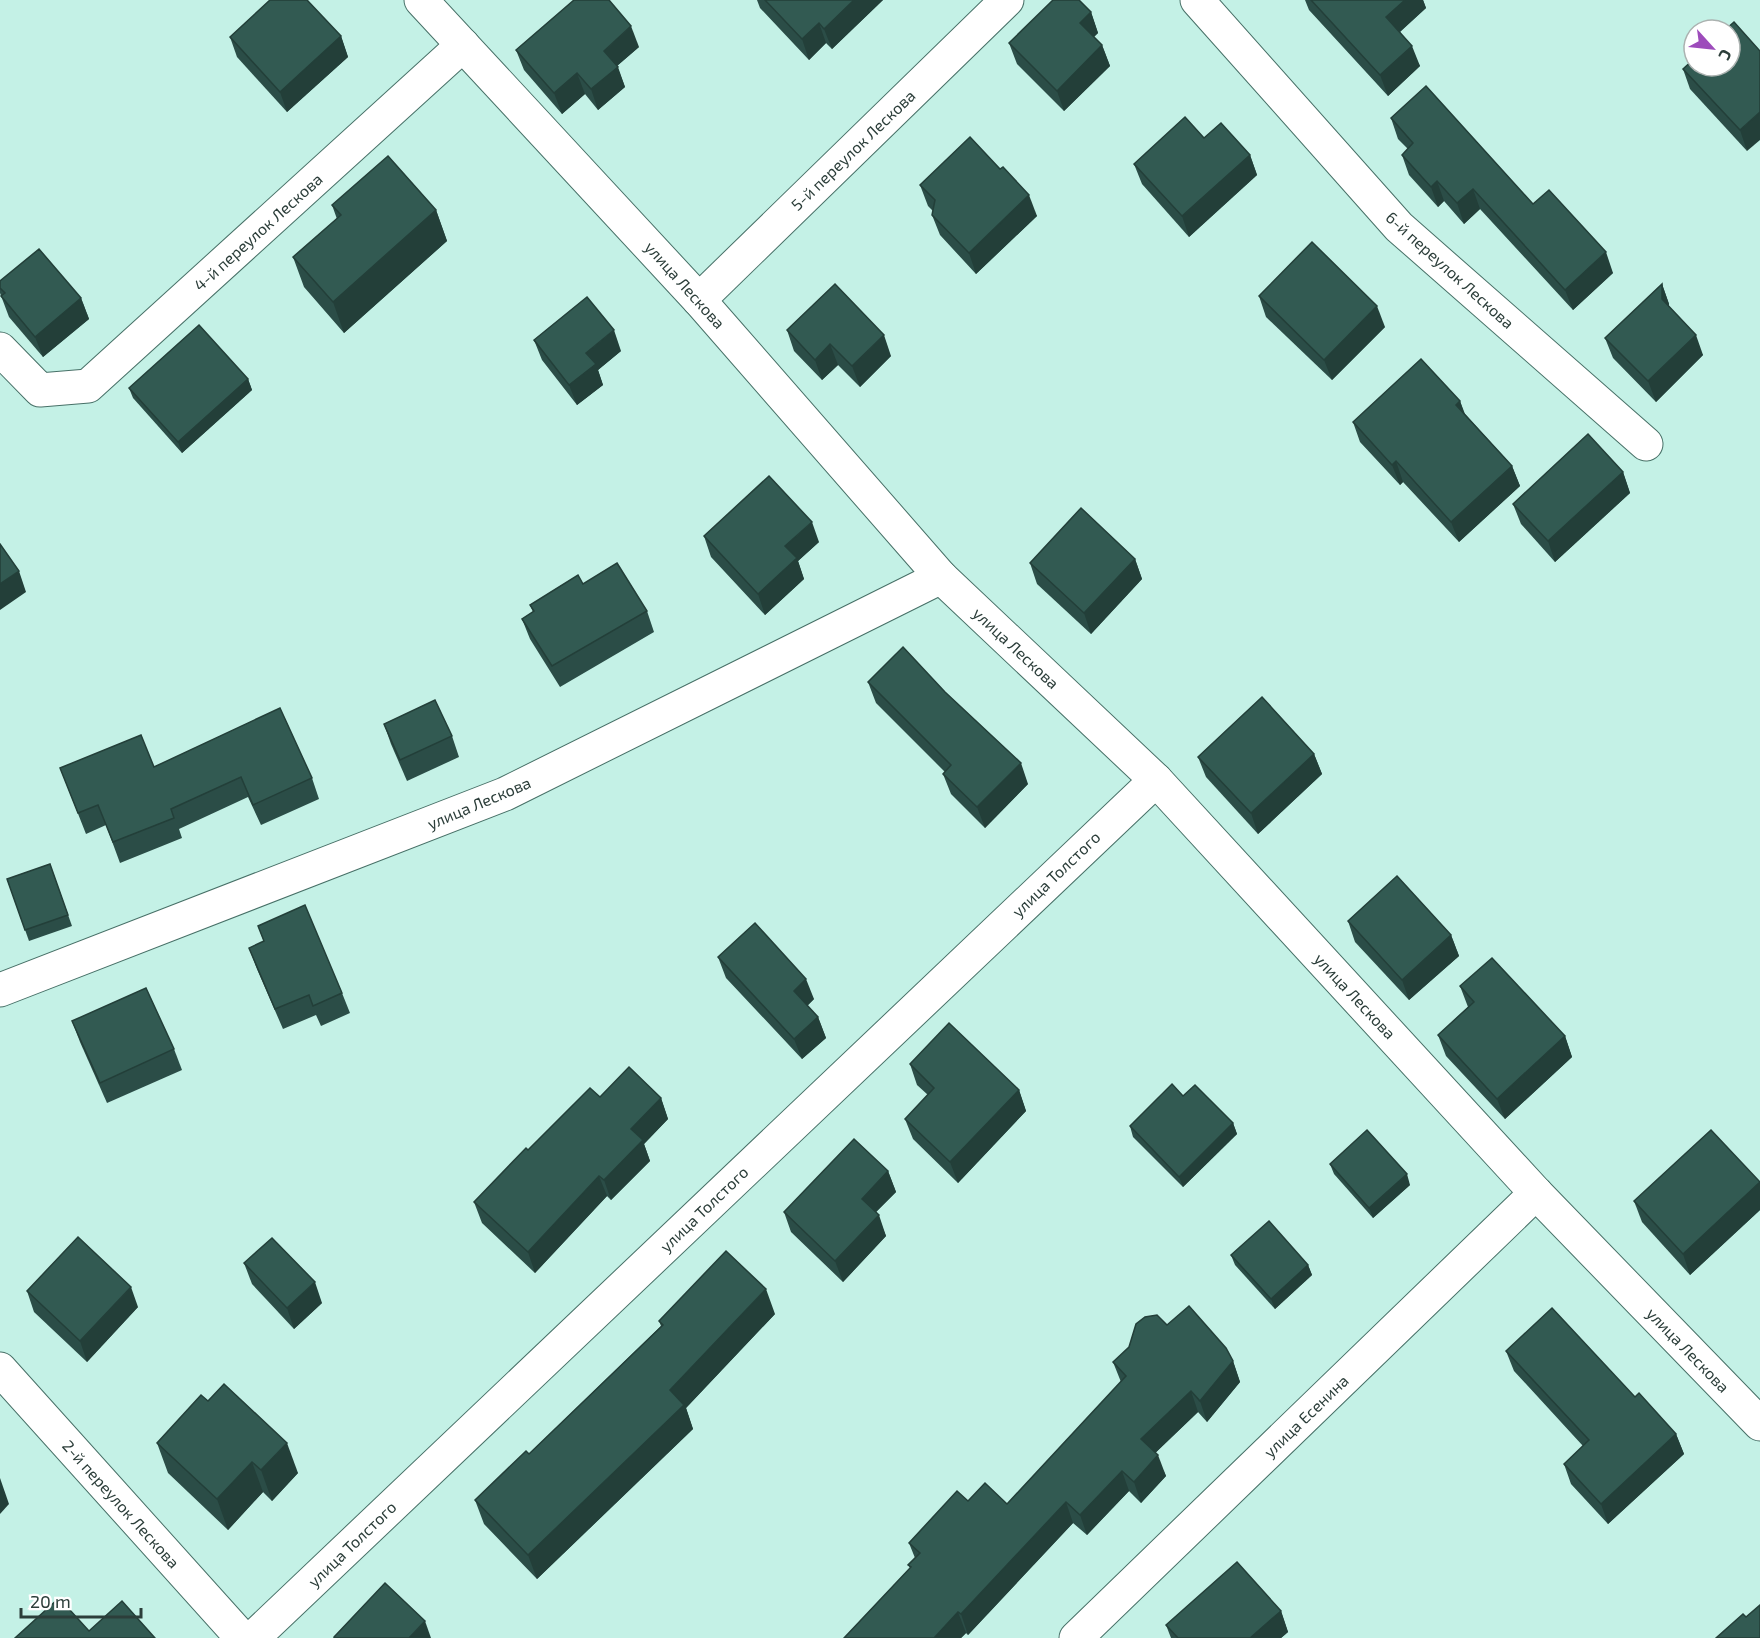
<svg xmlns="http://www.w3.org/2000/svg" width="1760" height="1638" viewBox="0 0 1760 1638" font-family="'Exo 2',sans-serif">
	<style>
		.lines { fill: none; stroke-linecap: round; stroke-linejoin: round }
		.minor-casing { stroke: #477067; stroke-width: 35 }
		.minor { stroke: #fff; stroke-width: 33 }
		.wall { fill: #2b4d47 }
		.shaded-wall { fill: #233f39 }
		.building { fill: #325a52; stroke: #233f39; stroke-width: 1.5 }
		.labels { text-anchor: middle; stroke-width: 6; stroke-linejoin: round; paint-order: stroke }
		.street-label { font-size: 16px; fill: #2c3e3a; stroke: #fff }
	</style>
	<rect width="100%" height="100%" fill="#c4f1e6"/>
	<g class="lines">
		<defs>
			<g id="minor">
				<path d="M421,0L699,300L941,577L1156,780L1536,1193L1760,1424"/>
				<path d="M1197,0L1399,227L1646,444"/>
				<path d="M699,300L1007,0"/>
				<path d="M0,349L40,390L88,386L463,45"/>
				<path d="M0,990L505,794L941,577"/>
				<path d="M0,1369L242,1638"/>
				<path d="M253,1638L1156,780"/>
				<path d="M1076,1638L1536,1193"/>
			</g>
		</defs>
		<use href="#minor" class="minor-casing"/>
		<use href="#minor" class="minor"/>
	</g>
	<g class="wall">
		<path d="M757,0H883L832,49L826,43L809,60L760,8Z"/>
		<path d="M1305,0H1423L1426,8L1400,32L1420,66L1388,96L1309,10Z"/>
		<path d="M1091,12L1098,33L1094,37L1102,45L1110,66L1064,111L1017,64L1009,43Z"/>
		<path d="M1734,22L1747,151L1690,89L1683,69Z"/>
		<path d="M341,36L348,57L287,112L237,57L230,37Z"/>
		<path d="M639,47L617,66L625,87L598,110L585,94L562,114L524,70L516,50Z"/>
		<path d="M1391,118L1533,204L1613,273L1573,310L1480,209L1464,224L1444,201L1438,207L1409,175L1402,155L1408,149L1398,139Z"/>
		<path d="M1204,138L1250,155L1257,175L1189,237L1142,184L1134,164Z"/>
		<path d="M1000,169L1037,216L976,274L940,235L932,215L933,211L928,206L920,185Z"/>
		<path d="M332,205L436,210L447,241L344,333L304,287L293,257L337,219Z"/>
		<path d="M0,281L81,298L89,319L43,357L9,317L0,293Z"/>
		<path d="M1662,284L1669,304V307L1703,355L1656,402L1613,358L1605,338Z"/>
		<path d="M1259,296L1385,327L1332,380L1266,317Z"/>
		<path d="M787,330L891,356L860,387L838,365L822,380L794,351Z"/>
		<path d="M534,340L621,351L598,370L603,385L577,405L542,360Z"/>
		<path d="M248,379L252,390L182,453L133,398L129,388Z"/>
		<path d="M1460,401L1465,414L1512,466L1520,486L1459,542L1403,482L1400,485L1360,442L1353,422Z"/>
		<path d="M1623,472L1630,493L1555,562L1521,524L1513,504Z"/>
		<path d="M704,536L819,542L798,561L804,579L765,615L711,557Z"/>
		<path d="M1135,559L1142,579L1091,634L1037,584L1030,563Z"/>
		<path d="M583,584L647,611L654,632L560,687L530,639L522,619L533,612L530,605Z"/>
		<path d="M868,682L1028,784L985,828L951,794L943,774L945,772L876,703Z"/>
		<path d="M384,724L452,736L459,757L407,781L391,744Z"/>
		<path d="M1314,754L1322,774L1258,834L1206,777L1198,757Z"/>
		<path d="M154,767L312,778L319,799L261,825L248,797L179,829L182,838L120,863L106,825L86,834L60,768Z"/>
		<path d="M50,864L72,926L29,941L7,879Z"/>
		<path d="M1348,921L1451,935L1459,956L1409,1000L1355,942Z"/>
		<path d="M258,926L342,993L350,1013L321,1026L316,1015L283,1029L257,969L249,948L264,942Z"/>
		<path d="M718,957L814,999L807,1006L818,1017L826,1038L802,1059L726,978Z"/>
		<path d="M1460,986L1565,1036L1572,1057L1505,1119L1446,1056L1438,1035L1468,1007Z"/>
		<path d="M72,1021L174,1049L182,1070L107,1103L80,1042Z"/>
		<path d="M910,1064L1019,1090L1026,1111L958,1183L913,1139L905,1119L928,1095L917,1085Z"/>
		<path d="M1183,1096L1233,1123L1237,1134L1183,1187L1133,1137L1130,1126Z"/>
		<path d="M600,1097L661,1098L668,1119L644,1144L650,1161L611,1200L607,1196L535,1273L482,1223L474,1202Z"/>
		<path d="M1330,1164L1410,1185L1373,1218L1334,1174Z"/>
		<path d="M888,1171L896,1192L876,1212L886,1236L843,1282L791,1232L784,1212Z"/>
		<path d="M1760,1182V1210L1690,1275L1642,1222L1634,1201Z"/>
		<path d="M1231,1255L1308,1265L1312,1275L1275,1309L1235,1265Z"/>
		<path d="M244,1263L322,1303L294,1329L252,1284Z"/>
		<path d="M27,1291L138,1307L87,1362L34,1312Z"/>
		<path d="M775,1314L686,1408L693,1429L537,1579L484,1524L475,1500L529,1454L661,1326L659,1321Z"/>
		<path d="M1167,1325L1233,1361L1240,1382L1207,1422L1198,1412L1155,1453L1166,1476L1141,1503L1129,1491L1087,1535L1073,1523L968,1635L966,1633L961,1638H844L910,1568L908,1565L915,1558L909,1543L968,1501L1007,1504L1121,1382L1113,1362Z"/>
		<path d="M1506,1351L1635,1397L1676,1434L1684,1454L1608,1524L1571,1484L1564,1464L1583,1446L1514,1371Z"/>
		<path d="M208,1401L298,1473L272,1501L263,1492L228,1530L168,1473L157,1443Z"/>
		<path d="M1281,1611L1288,1632L1281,1638H1171L1166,1625Z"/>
	</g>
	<g class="shaded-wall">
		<path d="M854,0H883L832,49L824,29Z"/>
		<path d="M1405,0H1423L1426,8L1393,38L1386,17Z"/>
		<path d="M1091,12L1098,33L1087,43L1080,23Z"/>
		<path d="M819,23L826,43L809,60L802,39Z"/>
		<path d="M631,26L639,47L611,71L604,51Z"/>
		<path d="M341,36L348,57L287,112L280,92Z"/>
		<path d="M1102,45L1110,66L1064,111L1057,91Z"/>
		<path d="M1412,46L1420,66L1388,96L1380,75Z"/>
		<path d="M618,67L625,87L598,110L591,89Z"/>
		<path d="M577,73L585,94L562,114L554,93Z"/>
		<path d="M1760,112V140L1747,151L1740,130Z"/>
		<path d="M1250,155L1257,175L1189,237L1182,216Z"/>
		<path d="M1437,181L1444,201L1438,207L1431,187Z"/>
		<path d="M1473,189L1480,209L1464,224L1457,203Z"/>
		<path d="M1029,195L1037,216L976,274L969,253Z"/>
		<path d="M436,210L447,241L344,333L333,302Z"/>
		<path d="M1606,252L1613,273L1573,310L1565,290Z"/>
		<path d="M1662,284L1669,304V320L1662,299Z"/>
		<path d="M81,298L89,319L43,357L35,337Z"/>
		<path d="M1377,306L1385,327L1332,380L1324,360Z"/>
		<path d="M614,330L621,351L598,370L603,385L577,405L569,385L586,353Z"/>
		<path d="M884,335L891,356L860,387L852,366Z"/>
		<path d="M1696,335L1703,355L1656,402L1648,381Z"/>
		<path d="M830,344L838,365L822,380L815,360Z"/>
		<path d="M248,379L252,390L182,453L178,442Z"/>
		<path d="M1460,401L1467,422L1456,405Z"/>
		<path d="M1396,461L1403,482L1400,485L1392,465Z"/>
		<path d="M1512,466L1520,486L1459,542L1451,522Z"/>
		<path d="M1623,472L1630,493L1555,562L1548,541Z"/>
		<path d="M812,522L819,542L798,561L804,579L765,615L758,594L785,546Z"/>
		<path d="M1135,559L1142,579L1091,634L1084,613Z"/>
		<path d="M19,571L26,592L0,610V584Z"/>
		<path d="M1314,754L1322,774L1258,834L1251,813Z"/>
		<path d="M1021,763L1028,784L985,828L977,807Z"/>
		<path d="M1451,935L1459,956L1409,1000L1402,980Z"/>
		<path d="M806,979L814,999L802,1011L794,991Z"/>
		<path d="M818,1017L826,1038L802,1059L794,1039Z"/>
		<path d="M1565,1036L1572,1057L1505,1119L1497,1099Z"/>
		<path d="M1019,1090L1026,1111L958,1183L950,1162Z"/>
		<path d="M661,1098L668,1119L644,1144L650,1161L611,1200L604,1180L631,1129Z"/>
		<path d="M1233,1123L1237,1134L1183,1187L1179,1177Z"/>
		<path d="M888,1171L896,1192L869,1219L862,1199Z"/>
		<path d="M1407,1174L1410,1185L1373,1218L1369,1208Z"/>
		<path d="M599,1176L607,1196L535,1273L528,1252Z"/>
		<path d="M1760,1182V1210L1690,1275L1683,1254Z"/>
		<path d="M879,1215L886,1236L843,1282L835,1261Z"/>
		<path d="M1308,1265L1312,1275L1275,1309L1271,1299Z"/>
		<path d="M315,1282L322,1303L294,1329L287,1308Z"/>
		<path d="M131,1287L138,1307L87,1362L80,1341Z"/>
		<path d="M766,1289L775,1314L686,1408L693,1429L537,1579L528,1555L670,1390Z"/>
		<path d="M1233,1361L1240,1382L1207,1422L1200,1401Z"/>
		<path d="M1191,1391L1198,1412L1148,1460L1141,1439Z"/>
		<path d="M1676,1434L1684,1454L1608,1524L1601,1504Z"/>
		<path d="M287,1443L298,1473L272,1501L261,1470Z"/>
		<path d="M1158,1455L1166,1476L1141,1503L1134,1482Z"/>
		<path d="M252,1462L263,1492L228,1530L217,1499Z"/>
		<path d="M1122,1471L1129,1491L1087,1535L1080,1515Z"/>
		<path d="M0,1478L9,1504L0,1514Z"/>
		<path d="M1066,1502L1073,1523L968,1635L961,1614Z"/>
		<path d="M1281,1611L1288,1632L1281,1638H1250Z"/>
		<path d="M958,1612L966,1633L961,1638H934Z"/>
		<path d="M425,1621L431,1638H409Z"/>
	</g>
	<g class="building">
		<path d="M270,0H307L341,36L280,92L230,37Z"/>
		<path d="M574,0H609L631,26L604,51L618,67L591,89L577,73L554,93L516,50Z"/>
		<path d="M765,0H854L824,29L819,23L802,39Z"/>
		<path d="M1053,0H1079L1091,12L1080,23L1102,45L1057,91L1009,43Z"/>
		<path d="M1311,0H1405L1386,17L1412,46L1380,75Z"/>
		<path d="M1734,22L1760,51V112L1740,130L1683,69L1694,59V66H1730V30H1725Z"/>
		<path d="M1426,86L1533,204L1549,190L1606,252L1565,290L1473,189L1457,203L1437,181L1431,187L1402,155L1413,143L1391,118Z"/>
		<path d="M1185,117L1204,138L1221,123L1250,155L1182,216L1134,164Z"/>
		<path d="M970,137L1000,169L1003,167L1029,195L969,253L932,215L935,200L920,185Z"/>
		<path d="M388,156L436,210L333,302L293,257L341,215L332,205Z"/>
		<path d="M1312,242L1377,306L1324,360L1259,296Z"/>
		<path d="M39,249L81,298L35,337L1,296L5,293L0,288V281Z"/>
		<path d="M835,284L884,335L852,366L830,344L815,360L787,330Z"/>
		<path d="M1662,284V299L1696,335L1648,381L1605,338Z"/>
		<path d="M587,297L614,330L586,353L596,364L569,385L534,340Z"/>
		<path d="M199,325L248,379L178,442L129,388Z"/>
		<path d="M1421,359L1460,401L1456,405L1512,466L1451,522L1396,461L1392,465L1353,422Z"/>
		<path d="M1588,434L1623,472L1548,541L1513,504Z"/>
		<path d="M769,476L812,522L785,546L797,558L758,594L704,536Z"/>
		<path d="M1081,508L1135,559L1084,613L1030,563Z"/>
		<path d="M0,544L19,571L0,584Z"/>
		<path d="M617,563L647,611L552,666L522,619L534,611L530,605L578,575L583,584Z"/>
		<path d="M903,647L945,692L1021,763L977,807L943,774L951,765L868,682Z"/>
		<path d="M1262,697L1314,754L1251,813L1198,757Z"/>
		<path d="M435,700L452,736L400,760L384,724Z"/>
		<path d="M280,708L312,778L253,805L241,777L171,809L174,818L113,842L98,805L78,813L60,768L141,735L154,767Z"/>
		<path d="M50,864L68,915L25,930L7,879Z"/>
		<path d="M1397,876L1451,935L1402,980L1348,921Z"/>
		<path d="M305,905L342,993L313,1006L309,995L275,1009L249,948L264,941L258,926Z"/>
		<path d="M755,923L806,979L794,991L818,1017L794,1039L718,957Z"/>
		<path d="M1492,958L1565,1036L1497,1099L1438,1035L1474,1002L1460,986Z"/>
		<path d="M146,988L174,1049L100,1083L72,1021Z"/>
		<path d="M949,1023L1019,1090L950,1162L905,1119L934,1088L910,1064Z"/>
		<path d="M629,1067L661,1098L631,1129L643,1140L604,1180L599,1176L528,1252L474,1202L526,1148L528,1150L590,1088L600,1097Z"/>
		<path d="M1172,1084L1183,1096L1195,1085L1233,1123L1179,1177L1130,1126Z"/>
		<path d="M1367,1130L1407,1174L1369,1208L1330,1164Z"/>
		<path d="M1711,1130L1760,1182L1683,1254L1634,1201Z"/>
		<path d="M854,1139L888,1171L862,1199L879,1215L835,1261L784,1212Z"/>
		<path d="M1269,1221L1308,1265L1271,1299L1231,1255Z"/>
		<path d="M78,1237L131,1287L80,1341L27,1291Z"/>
		<path d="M272,1238L315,1282L287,1308L244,1263Z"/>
		<path d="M726,1251L766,1289L670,1390L684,1405L528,1555L475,1500L526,1451L529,1454L663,1325L659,1321Z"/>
		<path d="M1189,1306L1226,1348L1233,1361L1200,1401L1191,1391L1141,1439L1158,1455L1134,1482L1122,1471L1080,1515L1066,1502L961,1614L958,1612L934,1638H844L911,1567L908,1565L920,1553L909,1543L957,1491L968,1501L985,1483L1007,1504L1126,1376L1113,1362L1129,1347L1136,1324L1145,1317L1157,1315L1167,1325Z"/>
		<path d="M1552,1308L1635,1397L1639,1393L1676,1434L1601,1504L1564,1464L1589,1440L1506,1351Z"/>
		<path d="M224,1384L287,1443L261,1470L252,1462L217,1499L157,1443L201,1395L208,1401Z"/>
		<path d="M1237,1562L1281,1611L1250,1638H1178L1166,1625Z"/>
		<path d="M385,1583L425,1621L409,1638H334V1637Z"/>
		<path d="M59,1598L89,1631L122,1601L155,1638H15Z"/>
		<path d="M1760,1605V1638H1716L1743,1614L1746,1617Z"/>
	</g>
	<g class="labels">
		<g class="street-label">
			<text transform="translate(853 150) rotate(-44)" y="6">5-й переулок Лескова</text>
			<text transform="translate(258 232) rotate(-42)" y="6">4-й переулок Лескова</text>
			<text transform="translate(1450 270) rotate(42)" y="6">6-й переулок Лескова</text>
			<text transform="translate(685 285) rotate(48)" y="6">улица Лескова</text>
			<text transform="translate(1016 648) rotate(43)" y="6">улица Лескова</text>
			<text transform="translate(479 803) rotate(-23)" y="6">улица Лескова</text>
			<text transform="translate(1056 874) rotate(-44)" y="6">улица Толстого</text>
			<text transform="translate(1355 996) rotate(47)" y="6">улица Лескова</text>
			<text transform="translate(704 1209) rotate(-44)" y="6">улица Толстого</text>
			<text transform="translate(1688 1350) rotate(46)" y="6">улица Лескова</text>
			<text transform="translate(1306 1416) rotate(-44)" y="6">улица Есенина</text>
			<text transform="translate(121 1504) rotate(48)" y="6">2-й переулок Лескова</text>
			<text transform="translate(352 1544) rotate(-44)" y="6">улица Толстого</text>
		</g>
	</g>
	<g transform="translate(1712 48) rotate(117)"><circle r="28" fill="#ffffff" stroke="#abb2b0" stroke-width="1.5"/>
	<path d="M0-4.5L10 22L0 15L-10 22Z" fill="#9d4bbb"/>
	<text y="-9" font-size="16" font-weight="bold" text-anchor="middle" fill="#2c3e3a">С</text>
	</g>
	<path d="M21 1608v9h120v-9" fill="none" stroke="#2c3e3a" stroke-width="3"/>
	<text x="30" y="1608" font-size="18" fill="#2c3e3a" stroke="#ffffff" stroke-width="4.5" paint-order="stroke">20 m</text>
</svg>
